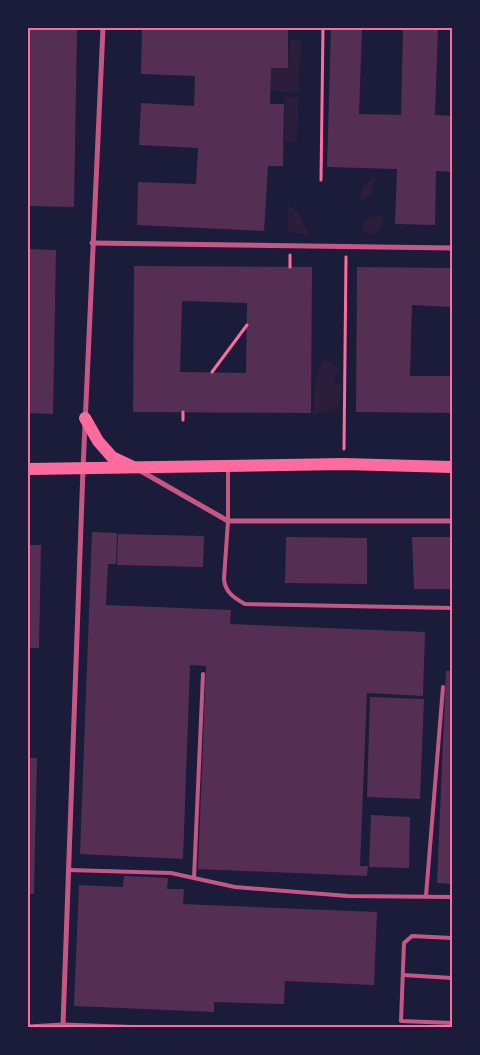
<svg xmlns="http://www.w3.org/2000/svg" width="480" height="1055" viewBox="0 0 480 1055" font-family="Karla,sans-serif">
	<style>
		.green { fill: #2a1e3b }
		.building { fill: #542f53; fill-rule: evenodd }
		.lines { fill: none; stroke-linecap: round; stroke-linejoin: round }
		.path { stroke: #ff6b9d; stroke-width: 3 }
		.service { stroke: #c65784; stroke-width: 4 }
		.minor { stroke: #c65784; stroke-width: 5 }
		.primary { stroke: #ff6b9d; stroke-width: 12 }
		.neatline { fill: none; stroke: #ff6b9d; stroke-width: 2 }
	</style>
	<rect width="100%" height="100%" fill="#1b1b3a"/>
	<g class="green">
		<path d="M290,40H301L299,92L271,91V68L288,69Z"/>
		<path d="M285,97H299L297,142H285Z"/>
		<path d="M376,177L373,186L372,194L361,202C359,186 364,184 376,177Z"/>
		<path d="M288,205L298,212L310,236L288,232Z"/>
		<path d="M384,215L382,220L381,229L376,233H362L364,230L361,224C372,212 371,219 384,215Z"/>
		<path d="M323,359L330,362L339,368L333,381L335,383L342,384C342,392 343,403 336,408L313,415L315,381Z"/>
	</g>
	<g class="building">
		<path d="M28,28H77L74,207L28,206Z"/>
		<path d="M142,28H288V68H271L270,104H284L283,166H268L264,231L137,225L138,182L196,184L198,148L139,145L141,103L194,106L195,76L141,74Z"/>
		<path d="M331,28H362L359,114L401,115L403,28L438,29L435,115L452,116V172L436,171L435,225L395,224L397,169L327,167Z"/>
		<path d="M28,249L56,250L53,414L28,413Z"/>
		<path d="M134,266L312,267L311,413L133,412ZM182,301L247,303L246,373L180,372Z"/>
		<path d="M357,267L452,268V307L412,305L410,376H452V413L356,412Z"/>
		<path d="M92,532L117,533L116,564H108L106,605L231,610L230,624L425,632L423,696L367,693L360,866H368L367,876L198,869L206,666L190,665L183,859L80,854Z"/>
		<path d="M118,534L204,536L203,567L117,565Z"/>
		<path d="M286,537L367,538V584L285,583Z"/>
		<path d="M412,537H452V589H414Z"/>
		<path d="M28,545H41L39,648H28Z"/>
		<path d="M446,671H452V884L437,883Z"/>
		<path d="M370,697L424,699L420,799L367,797Z"/>
		<path d="M28,758H37L34,894H28Z"/>
		<path d="M371,815L410,817L409,868L369,867Z"/>
		<path d="M124,876L168,878L167,889H184L183,904L377,912L374,985L285,981L284,1004L214,1002V1012L74,1006L79,885L123,887Z"/>
	</g>
	<g class="lines">
		<g class="path">
			<path d="M321,180L323,28"/>
			<path d="M290,255V267"/>
			<path d="M212,372L247,325"/>
			<path d="M183,412V420"/>
			<path d="M344,449L346,257"/>
		</g>
		<g class="service">
			<path d="M228,467V521L224,579C225,592 234,598 245,604L452,608"/>
			<path d="M68,870L171,873L235,887L348,896L452,897"/>
			<path d="M194,878L203,674"/>
			<path d="M426,896L443,687"/>
			<path d="M452,938L412,936L404,943L401,1021L452,1023"/>
			<path d="M403,975L452,978"/>
		</g>
		<g class="minor">
			<path d="M92,243L452,248"/>
			<path d="M139,470L228,521H452"/>
			<path d="M63,1025L83,469L103,28"/>
			<path d="M28,1027L63,1025L145,1028"/>
		</g>
		<g class="primary">
			<path d="M85,418L98,441L112,457L133,467"/>
			<path d="M28,469L344,464L452,467"/>
		</g>
	</g>
	<rect width="480" height="1055" fill="none" stroke="#1b1b3a" stroke-width="58"/>
	<rect x="29" y="29" width="422" height="997" class="neatline"/>
</svg>
